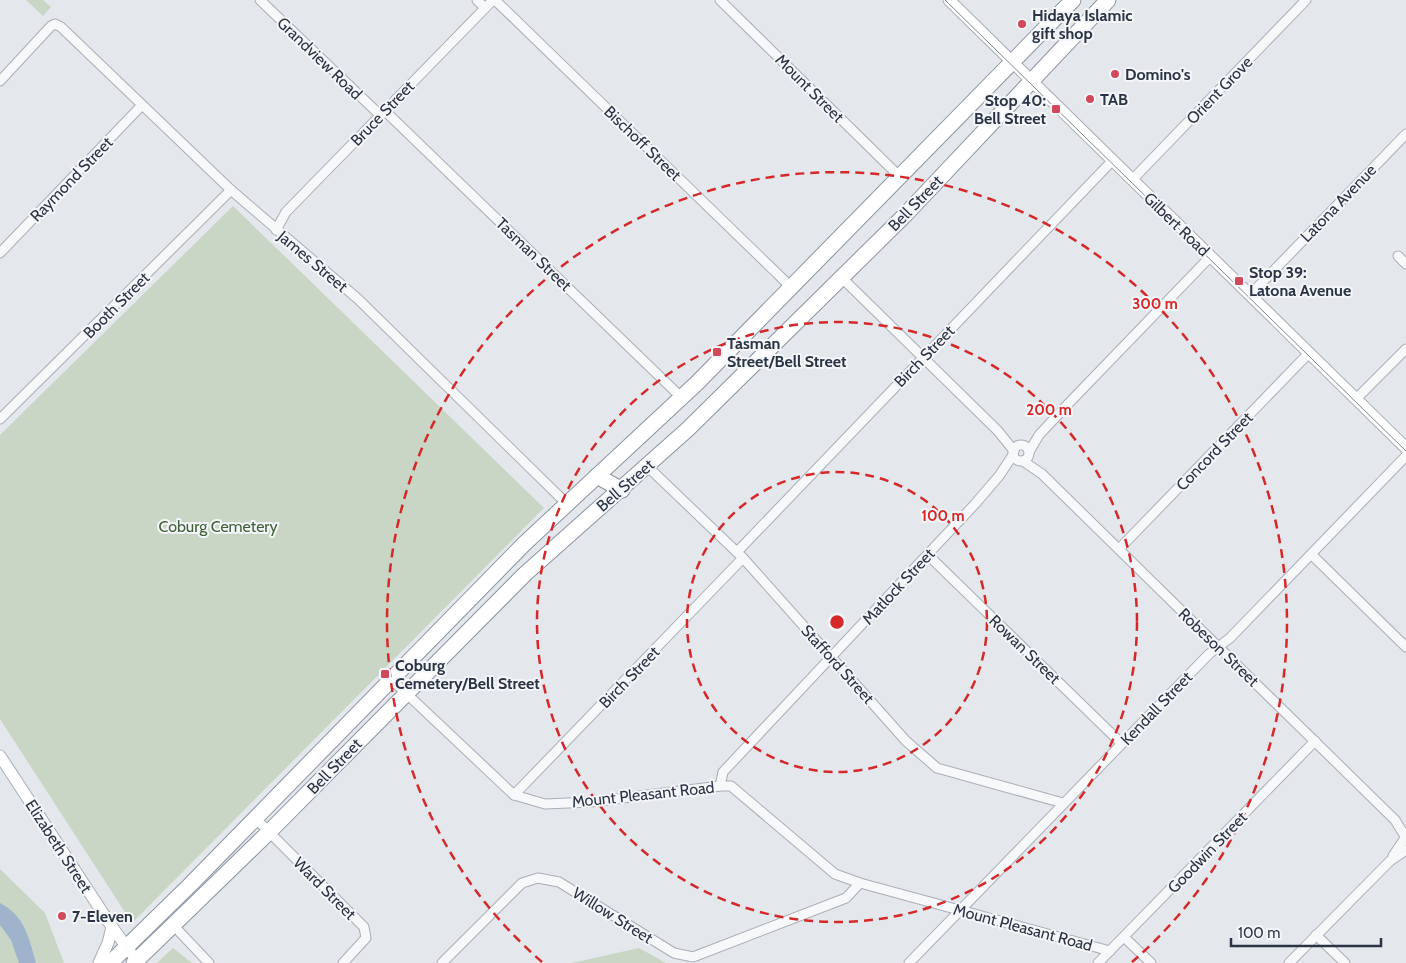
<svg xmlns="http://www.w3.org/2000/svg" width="1406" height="963" viewBox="0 0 1406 963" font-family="Cabin,sans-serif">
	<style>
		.green { fill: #c9d6c5 }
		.water { fill: #9fb4cc }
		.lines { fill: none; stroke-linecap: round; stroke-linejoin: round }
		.street-casing { stroke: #a9aeb7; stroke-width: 11 }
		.secondary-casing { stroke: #a9aeb7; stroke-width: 13 }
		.highway-casing { stroke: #8b94a3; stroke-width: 17 }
		.street { stroke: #f7f8fa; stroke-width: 9 }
		.secondary { stroke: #fff; stroke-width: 11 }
		.highway { stroke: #fff; stroke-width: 15 }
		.tram { stroke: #7d8696; stroke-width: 1 }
		.ring { fill: none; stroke: #d62828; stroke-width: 2.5; stroke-dasharray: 9 6 }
		.poi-dot { fill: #d1495b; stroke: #f4f6f9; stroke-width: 2 }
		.labels { text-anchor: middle; stroke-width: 4; stroke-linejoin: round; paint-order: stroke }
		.poi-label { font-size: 16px; font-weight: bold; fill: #2b3445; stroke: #f4f6f9; text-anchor: start }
		.street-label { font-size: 16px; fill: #2b3445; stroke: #f4f6f9 }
		.park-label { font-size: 16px; fill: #3f6138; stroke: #f4f6f9 }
		.centre { fill: #d62828; stroke: #f4f6f9; stroke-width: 2.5 }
		.ring-label { font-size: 15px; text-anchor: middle; font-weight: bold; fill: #d62828; stroke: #f4f6f9; stroke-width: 4; stroke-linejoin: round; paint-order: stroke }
	</style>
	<rect width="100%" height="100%" fill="#e4e7ec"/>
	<g class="green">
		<path d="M26,0H43L51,7L43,16Z"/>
		<path d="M233,206L544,508L132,923L0,719V435Z"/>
		<path d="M0,869L45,913L64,963H0Z"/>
		<path d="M173,948L192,963H157Z"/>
		<path d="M639,948L666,963H572Z"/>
	</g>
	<path class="water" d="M0,903C25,916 29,938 36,963H19L11,940L0,925Z"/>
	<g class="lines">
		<defs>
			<g id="street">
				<path d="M260,0L380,115"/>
				<path d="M477,0L485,8"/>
				<path d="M495,0L791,287"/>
				<path d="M720,0L900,177"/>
				<path d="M0,81L51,26L55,24L61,27L231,190L358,299L567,504"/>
				<path d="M385,111L682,398"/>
				<path d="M1132,180L1306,0"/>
				<path d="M276,230L286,212L493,0"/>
				<path d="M0,253L142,105"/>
				<path d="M1398,256L1406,264"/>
				<path d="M841,277L998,431L1014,451"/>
				<path d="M1250,295L1406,134"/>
				<path d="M1356,399L1406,349"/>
				<path d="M0,419L231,190"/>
				<circle cx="1021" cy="453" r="8"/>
				<path d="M1029,452L1039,435L1068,404L1210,257"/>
				<path d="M1023,461L1042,474L1395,820L1405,836"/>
				<path d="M647,466L743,558L906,741L937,768L1063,803"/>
				<path d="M1119,549L1309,353"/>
				<path d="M737,552L1112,161"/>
				<path d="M928,555L1121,743"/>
				<path d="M1312,555L1406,647"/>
				<path d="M391,679L514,795L545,804L591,802L720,786H731L835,874L860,883L1110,951"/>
				<path d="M720,786L723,772L975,504L999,476L1013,455"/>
				<path d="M514,795L743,558"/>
				<path d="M255,818L364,927L366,938L343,963"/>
				<path d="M1393,856L1405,838"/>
				<path d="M174,926L209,963"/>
				<path d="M1316,935L1345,963"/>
				<path d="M1124,937L1151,963"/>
				<path d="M442,963L522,883L538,878L559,882L674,953L693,957L846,898L860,883"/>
				<path d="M909,963L1209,654L1230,638L1406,456"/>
				<path d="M1098,963L1315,741"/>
				<path d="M1289,963L1390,861L1406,850"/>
			</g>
			<g id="secondary">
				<path d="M949,0L1406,448"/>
				<path d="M0,756L112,927L131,953"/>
				<path d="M99,963L108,943L112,927"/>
			</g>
			<g id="highway">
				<path d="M597,476L622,490"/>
				<path d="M110,963L191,884L524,544L697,383L1073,0"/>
				<path d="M134,963L269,832L525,574L688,429L905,215L1108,0"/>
			</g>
		</defs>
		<use href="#street" class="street-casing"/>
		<use href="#secondary" class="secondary-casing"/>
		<use href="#highway" class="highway-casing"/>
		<use href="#street" class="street"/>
		<use href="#secondary" class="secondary"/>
		<use href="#highway" class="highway"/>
		<path class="tram" d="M945,0L1406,451"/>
	</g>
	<g class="ring">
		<circle cx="837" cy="622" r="150"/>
		<circle cx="837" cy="622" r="300"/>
		<path d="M542 962A450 450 0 1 1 1132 962"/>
	</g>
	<g class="poi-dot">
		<circle cx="1022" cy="24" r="5"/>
		<circle cx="1115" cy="74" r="5"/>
		<circle cx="1090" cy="99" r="5"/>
		<rect x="1051" y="104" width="10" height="10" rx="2.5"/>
		<rect x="1234" y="276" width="10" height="10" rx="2.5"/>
		<rect x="712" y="347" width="10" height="10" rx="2.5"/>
		<rect x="380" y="669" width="10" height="10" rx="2.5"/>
		<circle cx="62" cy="916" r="5"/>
	</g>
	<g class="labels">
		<g class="poi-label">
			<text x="1032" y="21">Hidaya Islamic<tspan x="1032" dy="18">gift shop</tspan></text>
			<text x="1125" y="80">Domino's</text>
			<text x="1100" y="105">TAB</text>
			<text x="1046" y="106" text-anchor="end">Stop 40:<tspan x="1046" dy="18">Bell Street</tspan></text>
			<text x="1249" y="278">Stop 39:<tspan x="1249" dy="18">Latona Avenue</tspan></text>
			<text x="727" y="349">Tasman<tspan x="727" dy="18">Street/Bell Street</tspan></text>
			<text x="395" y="671">Coburg<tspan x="395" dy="18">Cemetery/Bell Street</tspan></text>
			<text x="72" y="922">7-Eleven</text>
		</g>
		<g class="street-label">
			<text transform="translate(320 58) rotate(44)" y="6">Grandview Road</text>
			<text transform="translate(810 88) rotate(45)" y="6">Mount Street</text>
			<text transform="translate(1219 90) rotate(-46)" y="6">Orient Grove</text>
			<text transform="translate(382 113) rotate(-46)" y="6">Bruce Street</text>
			<text transform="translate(643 143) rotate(44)" y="6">Bischoff Street</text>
			<text transform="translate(71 179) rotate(-46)" y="6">Raymond Street</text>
			<text transform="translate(915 203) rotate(-46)" y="6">Bell Street</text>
			<text transform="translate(1338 203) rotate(-46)" y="6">Latona Avenue</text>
			<text transform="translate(1177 224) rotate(44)" y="6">Gilbert Road</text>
			<text transform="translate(534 254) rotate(44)" y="6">Tasman Street</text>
			<text transform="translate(313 261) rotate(40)" y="6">James Street</text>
			<text transform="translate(116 305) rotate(-45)" y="6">Booth Street</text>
			<text transform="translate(924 356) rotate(-46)" y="6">Birch Street</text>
			<text transform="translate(1214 451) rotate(-46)" y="6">Concord Street</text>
			<text transform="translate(625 485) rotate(-41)" y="6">Bell Street</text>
			<text transform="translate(898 586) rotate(-47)" y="6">Matlock Street</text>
			<text transform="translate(1219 647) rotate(44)" y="6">Robeson Street</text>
			<text transform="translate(1025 649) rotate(44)" y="6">Rowan Street</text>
			<text transform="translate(838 664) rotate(48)" y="6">Stafford Street</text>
			<text transform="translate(629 677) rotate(-46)" y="6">Birch Street</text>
			<text transform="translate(1156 708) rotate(-46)" y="6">Kendall Street</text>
			<text transform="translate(334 766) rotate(-46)" y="6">Bell Street</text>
			<text transform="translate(643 794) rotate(-6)" y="6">Mount Pleasant Road</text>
			<text transform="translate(59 846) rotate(57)" y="6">Elizabeth Street</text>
			<text transform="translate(1207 852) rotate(-46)" y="6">Goodwin Street</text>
			<text transform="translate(325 888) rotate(45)" y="6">Ward Street</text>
			<text transform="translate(613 915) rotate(32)" y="6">Willow Street</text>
			<text transform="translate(1023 927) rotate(15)" y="6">Mount Pleasant Road</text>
		</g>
		<g class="park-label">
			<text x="218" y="532">Coburg Cemetery</text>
		</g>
	</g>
	<circle cx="837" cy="622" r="8" class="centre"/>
	<g class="ring-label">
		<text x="1155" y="309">300 m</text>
		<text x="1049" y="415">200 m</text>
		<text x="943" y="521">100 m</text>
	</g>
	<path d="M1231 938v8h150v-8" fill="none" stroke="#2b3445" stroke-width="2.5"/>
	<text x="1238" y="938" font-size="15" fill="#2b3445" stroke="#f4f6f9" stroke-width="4" paint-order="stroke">100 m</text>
</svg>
